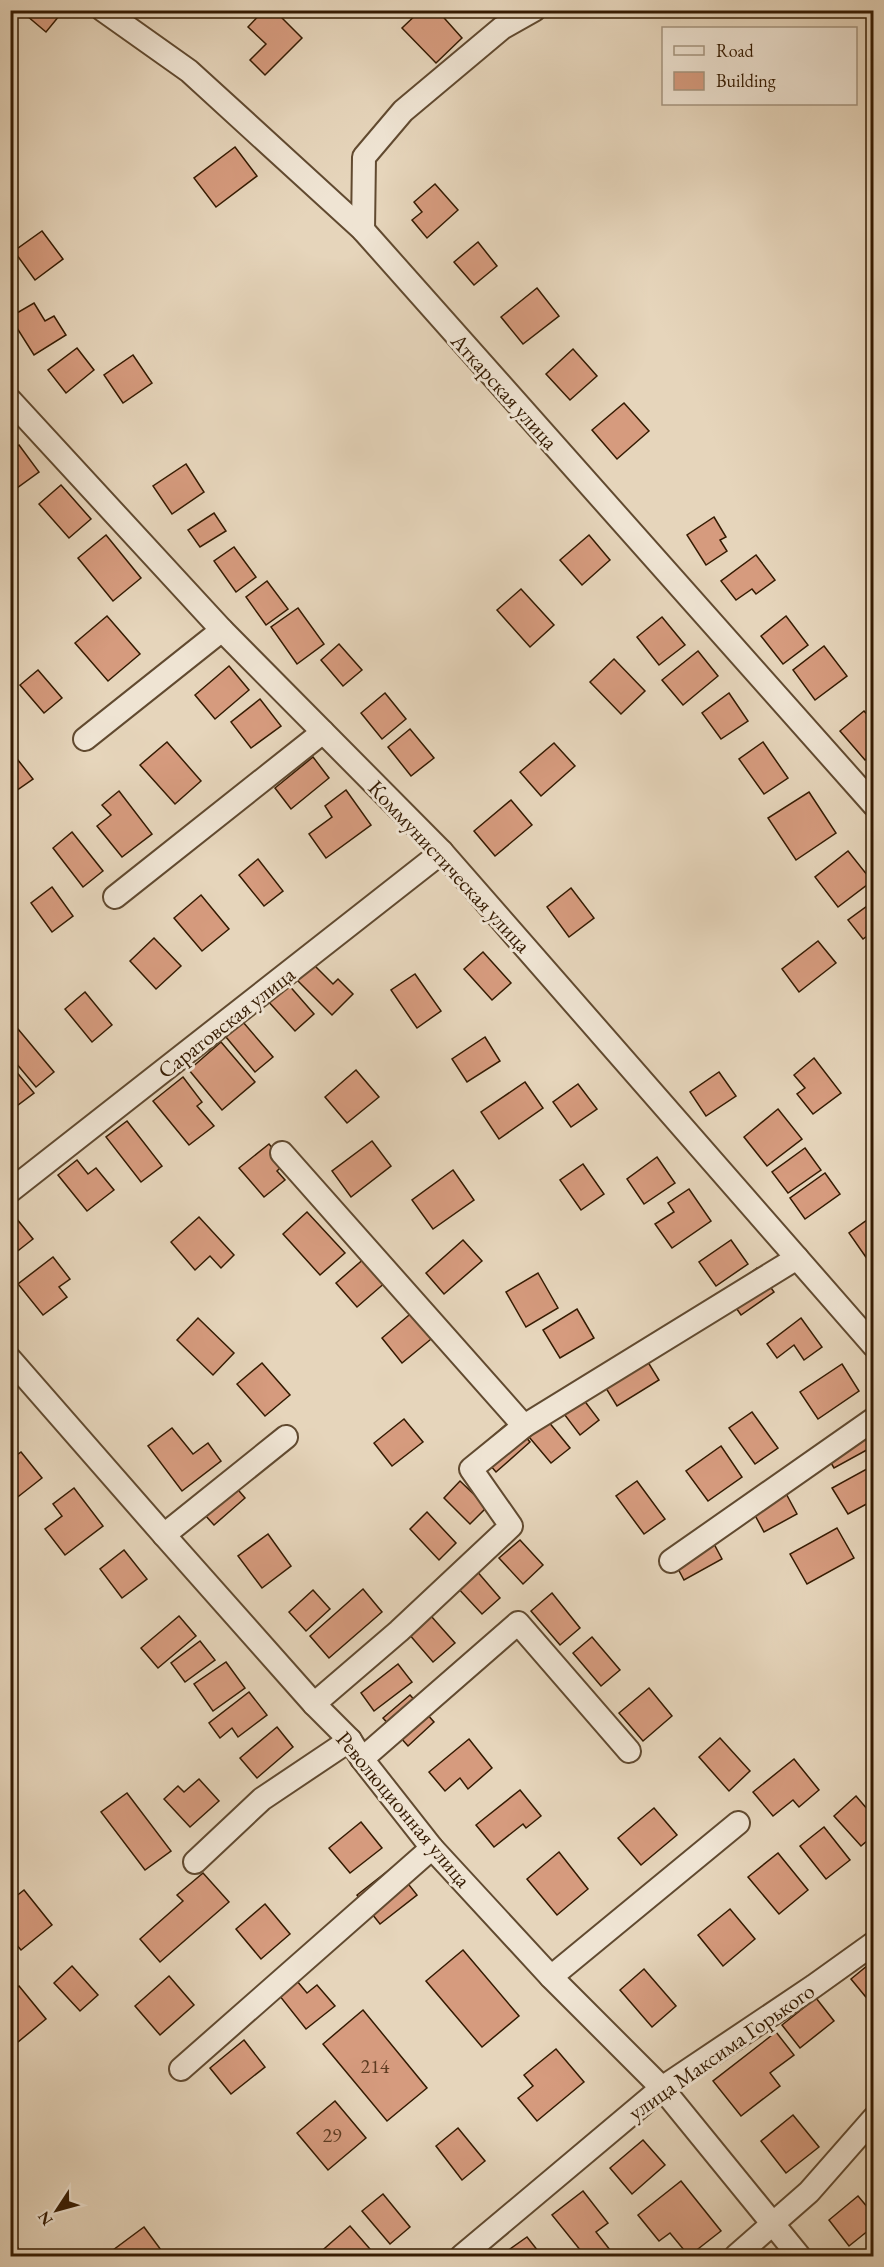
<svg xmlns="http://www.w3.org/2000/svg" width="884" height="2267" viewBox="0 0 884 2267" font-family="'EB Garamond',serif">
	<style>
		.building { fill: #d69b7e; stroke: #351b02; stroke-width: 1.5 }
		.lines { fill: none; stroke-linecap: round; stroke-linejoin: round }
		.minor-casing { stroke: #614a30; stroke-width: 26 }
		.minor { stroke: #efe4d3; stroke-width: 22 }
		.labels { text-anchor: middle; stroke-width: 6; stroke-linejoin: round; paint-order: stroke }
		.number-label { font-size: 20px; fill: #5d3b21 }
		.street-label { font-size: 22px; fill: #351b02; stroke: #efe4d3 }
	</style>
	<rect width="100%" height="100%" fill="#e6d5bb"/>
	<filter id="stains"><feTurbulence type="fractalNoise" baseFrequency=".00333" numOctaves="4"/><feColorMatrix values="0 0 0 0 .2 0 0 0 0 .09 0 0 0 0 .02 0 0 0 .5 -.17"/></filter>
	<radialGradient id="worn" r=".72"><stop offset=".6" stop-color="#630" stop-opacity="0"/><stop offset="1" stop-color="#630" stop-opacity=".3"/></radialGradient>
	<g class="building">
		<path d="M20,10H64L46,32Z"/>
		<path d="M264,10H274L302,38L265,75L250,60L266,44L248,27Z"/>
		<path d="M421,10H437L462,38L436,63L402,28Z"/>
		<path d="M235,147L257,176L216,207L194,178Z"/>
		<path d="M435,184L458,210L427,238L412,220L422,212L414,202Z"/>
		<path d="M42,231L63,259L35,280L14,251Z"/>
		<path d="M478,242L497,266L474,285L454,262Z"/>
		<path d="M537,288L559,316L523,344L501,317Z"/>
		<path d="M34,303L45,321L54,316L66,335L34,355L10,317Z"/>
		<path d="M77,348L94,370L66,393L48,370Z"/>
		<path d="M573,349L597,376L570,400L546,374Z"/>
		<path d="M133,355L152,383L123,403L104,375Z"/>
		<path d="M624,403L649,431L617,459L592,430Z"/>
		<path d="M19,445L39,472L10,493V451Z"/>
		<path d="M186,464L204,492L172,514L153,486Z"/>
		<path d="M61,485L91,519L69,538L39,504Z"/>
		<path d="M214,513L226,531L200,547L188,530Z"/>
		<path d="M714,517L726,537L720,540L727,551L706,565L687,535Z"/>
		<path d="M106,535L141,578L113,601L78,558Z"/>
		<path d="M589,535L610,560L582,585L560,560Z"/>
		<path d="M234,547L256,577L236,592L214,561Z"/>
		<path d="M756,555L775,580L756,594L752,589L736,600L721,581Z"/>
		<path d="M267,581L288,609L266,625L246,597Z"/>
		<path d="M521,589L554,625L530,647L497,610Z"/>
		<path d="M298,608L324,644L297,664L271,627Z"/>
		<path d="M107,616L140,654L108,681L75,643Z"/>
		<path d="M786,616L808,645L783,664L761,636Z"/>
		<path d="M662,617L685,645L659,665L637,637Z"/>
		<path d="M339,644L362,670L343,686L321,660Z"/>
		<path d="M824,646L847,676L815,700L793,670Z"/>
		<path d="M698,651L718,676L683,705L662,680Z"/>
		<path d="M614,659L645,691L621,714L590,682Z"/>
		<path d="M229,666L249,690L215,719L195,695Z"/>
		<path d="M38,670L62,698L44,713L20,685Z"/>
		<path d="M385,693L406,719L382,739L361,713Z"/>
		<path d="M729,693L748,721L721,739L702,713Z"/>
		<path d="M260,699L281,726L251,748L231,722Z"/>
		<path d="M864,711L874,722V753L865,760L840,731Z"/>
		<path d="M410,729L434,758L411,776L388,747Z"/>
		<path d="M167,742L201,781L175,804L140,765Z"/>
		<path d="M763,742L788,778L764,794L739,759Z"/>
		<path d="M554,743L575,766L541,796L520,772Z"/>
		<path d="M10,750L33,779L10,795Z"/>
		<path d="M313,757L329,778L291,809L275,788Z"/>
		<path d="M346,790L371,825L326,858L309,834L332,817L325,806Z"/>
		<path d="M119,791L152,834L122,857L97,826L111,815L102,805Z"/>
		<path d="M809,792L836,833L796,860L768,818Z"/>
		<path d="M511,800L532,825L495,856L474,831Z"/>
		<path d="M72,832L103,871L83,887L53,848Z"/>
		<path d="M848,851L872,881L838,907L815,877Z"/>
		<path d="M258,859L283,891L264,906L239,875Z"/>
		<path d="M52,887L73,916L52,932L31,903Z"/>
		<path d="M571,888L594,918L569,937L547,907Z"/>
		<path d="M201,895L229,929L202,951L174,918Z"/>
		<path d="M874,901V931L863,939L848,920Z"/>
		<path d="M154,938L181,966L156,989L130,961Z"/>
		<path d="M818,941L836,963L799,992L782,969Z"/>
		<path d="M483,952L511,983L492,1000L464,969Z"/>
		<path d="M311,962L333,984L338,979L353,994L332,1015L295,978Z"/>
		<path d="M415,974L441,1011L417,1028L391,990Z"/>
		<path d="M287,983L314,1014L295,1031L267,1000Z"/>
		<path d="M85,992L112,1025L92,1042L65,1009Z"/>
		<path d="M243,1022L273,1057L255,1072L226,1037Z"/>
		<path d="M18,1029L54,1072L36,1087L10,1056V1035Z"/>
		<path d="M485,1037L500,1061L467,1082L452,1059Z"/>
		<path d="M221,1042L255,1082L222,1110L189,1070Z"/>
		<path d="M814,1058L841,1093L813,1114L797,1094L805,1088L794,1075Z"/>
		<path d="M10,1064L34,1093L14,1108L10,1104Z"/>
		<path d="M356,1070L379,1097L347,1123L325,1097Z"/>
		<path d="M719,1072L736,1096L706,1116L690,1092Z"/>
		<path d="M183,1077L202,1102L197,1106L214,1126L189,1145L153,1101Z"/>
		<path d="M525,1082L543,1108L499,1139L481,1112Z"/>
		<path d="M578,1084L597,1109L571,1127L553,1102Z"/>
		<path d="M778,1109L802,1139L767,1166L744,1137Z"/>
		<path d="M127,1121L162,1166L141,1182L106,1137Z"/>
		<path d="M372,1141L391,1166L351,1197L332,1171Z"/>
		<path d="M269,1144L285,1163L277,1171L285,1180L264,1197L239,1168Z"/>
		<path d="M805,1148L821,1170L788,1193L772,1172Z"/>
		<path d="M657,1157L675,1183L644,1204L627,1179Z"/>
		<path d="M77,1160L88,1174L96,1168L114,1190L87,1211L58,1175Z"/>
		<path d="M583,1164L604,1194L581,1210L560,1180Z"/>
		<path d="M453,1170L474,1200L433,1229L412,1200Z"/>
		<path d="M825,1173L840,1194L805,1219L790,1198Z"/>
		<path d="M689,1189L711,1221L672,1248L655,1224L674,1212L668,1203Z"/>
		<path d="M307,1212L345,1253L320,1275L283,1234Z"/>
		<path d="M12,1213L33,1239L10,1257V1215Z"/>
		<path d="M874,1215V1261L870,1263L849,1233Z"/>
		<path d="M199,1217L234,1255L221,1268L210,1256L195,1270L171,1242Z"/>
		<path d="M463,1240L482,1261L444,1294L426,1273Z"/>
		<path d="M731,1240L748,1264L716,1286L699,1262Z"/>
		<path d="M53,1257L70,1279L59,1287L67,1297L43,1315L18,1284Z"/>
		<path d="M366,1257L387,1281L357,1307L336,1283Z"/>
		<path d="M757,1268L774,1292L741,1315L725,1292Z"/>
		<path d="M538,1273L558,1308L526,1327L506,1292Z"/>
		<path d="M577,1309L594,1338L560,1358L543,1330Z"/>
		<path d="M415,1310L436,1335L402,1363L382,1338Z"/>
		<path d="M198,1318L234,1353L213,1375L177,1340Z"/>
		<path d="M801,1318L822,1347L804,1360L794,1345L777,1358L767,1344Z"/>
		<path d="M638,1346L659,1380L617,1406L596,1372Z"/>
		<path d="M262,1363L290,1395L265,1416L237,1384Z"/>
		<path d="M842,1364L859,1391L818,1419L800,1392Z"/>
		<path d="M574,1387L599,1420L580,1435L555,1402Z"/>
		<path d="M752,1412L778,1448L755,1464L729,1428Z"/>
		<path d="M543,1415L570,1448L551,1463L524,1431Z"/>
		<path d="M874,1416V1446L834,1468L821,1446Z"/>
		<path d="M404,1419L423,1442L392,1466L374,1443Z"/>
		<path d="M511,1420L530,1442L496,1472L477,1450Z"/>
		<path d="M172,1428L193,1454L208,1443L221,1461L182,1491L148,1446Z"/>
		<path d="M721,1446L742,1477L708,1501L686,1471Z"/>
		<path d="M21,1452L42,1478L10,1503V1460Z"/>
		<path d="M874,1465V1500L848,1514L832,1488Z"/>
		<path d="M227,1477L245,1498L214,1525L196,1505Z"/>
		<path d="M460,1481L487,1507L470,1524L444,1498Z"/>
		<path d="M637,1481L665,1519L644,1534L616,1496Z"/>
		<path d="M74,1488L103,1526L65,1555L45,1529L62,1516L53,1504Z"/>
		<path d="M783,1488L797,1514L764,1532L750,1506Z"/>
		<path d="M427,1512L456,1543L439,1560L410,1529Z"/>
		<path d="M837,1528L854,1558L807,1584L790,1554Z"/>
		<path d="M706,1529L722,1559L684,1580L668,1550Z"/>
		<path d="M268,1534L291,1566L262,1588L238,1556Z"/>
		<path d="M520,1540L543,1565L523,1584L499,1558Z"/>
		<path d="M124,1550L147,1579L122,1598L100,1569Z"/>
		<path d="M475,1569L500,1598L482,1614L456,1586Z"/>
		<path d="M363,1589L382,1612L329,1658L310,1636Z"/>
		<path d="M313,1590L330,1609L306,1631L289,1612Z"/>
		<path d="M552,1593L580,1628L560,1645L531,1611Z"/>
		<path d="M423,1607L455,1643L433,1662L402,1626Z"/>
		<path d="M179,1616L196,1636L158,1668L141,1648Z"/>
		<path d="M592,1637L620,1670L601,1686L573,1653Z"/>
		<path d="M200,1641L215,1660L185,1682L171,1663Z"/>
		<path d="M226,1662L245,1688L213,1711L194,1684Z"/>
		<path d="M398,1664L412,1682L374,1711L361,1693Z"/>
		<path d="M649,1688L672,1716L643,1741L619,1713Z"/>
		<path d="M249,1692L267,1715L238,1737L232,1728L220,1738L209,1723Z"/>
		<path d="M410,1695L434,1722L408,1746L383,1718Z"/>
		<path d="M277,1727L293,1747L257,1778L240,1758Z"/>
		<path d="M720,1738L750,1771L729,1791L699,1757Z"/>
		<path d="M469,1739L492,1768L468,1789L460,1778L445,1791L429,1772Z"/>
		<path d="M794,1759L819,1790L799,1807L793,1800L773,1816L753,1792Z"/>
		<path d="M199,1779L219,1801L190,1827L164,1799L178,1786L184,1792Z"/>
		<path d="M520,1790L541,1816L526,1828L523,1824L494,1847L476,1825Z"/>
		<path d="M127,1793L171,1851L145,1870L101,1812Z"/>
		<path d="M856,1796L874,1817V1835L861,1846L834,1816Z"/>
		<path d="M654,1808L677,1835L641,1865L618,1838Z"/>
		<path d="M361,1822L382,1848L350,1873L329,1848Z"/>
		<path d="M824,1827L850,1860L826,1879L800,1846Z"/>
		<path d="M559,1852L588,1889L557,1915L527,1879Z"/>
		<path d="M778,1853L808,1890L779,1914L748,1877Z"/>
		<path d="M394,1866L417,1895L380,1924L357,1895Z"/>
		<path d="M203,1873L229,1902L160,1962L140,1939L183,1901L177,1895Z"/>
		<path d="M24,1890L52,1925L21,1950L10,1937V1901Z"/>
		<path d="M265,1904L290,1934L261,1959L236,1929Z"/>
		<path d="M730,1909L755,1939L723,1966L698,1935Z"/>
		<path d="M463,1950L519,2016L482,2047L426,1981Z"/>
		<path d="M873,1961H874V2007L851,1979Z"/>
		<path d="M72,1966L98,1995L80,2011L54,1983Z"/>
		<path d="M644,1969L676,2006L652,2027L620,1990Z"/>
		<path d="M169,1976L194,2005L160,2035L135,2006Z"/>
		<path d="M297,1981L307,1993L317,1985L335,2006L306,2029L279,1995Z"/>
		<path d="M19,1986L46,2019L18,2042L10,2033V1993Z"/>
		<path d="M816,1998L834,2021L800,2048L782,2025Z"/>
		<path d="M363,2010L427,2088L387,2121L323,2044Z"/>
		<path d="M776,2032L794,2055L770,2073L780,2086L741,2116L713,2081Z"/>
		<path d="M244,2040L265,2067L231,2094L210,2068Z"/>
		<path d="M556,2049L584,2082L537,2121L518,2098L533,2086L524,2075Z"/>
		<path d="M335,2101L366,2138L328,2170L297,2133Z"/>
		<path d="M793,2115L819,2147L786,2173L761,2141Z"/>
		<path d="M458,2128L485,2161L462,2180L436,2146Z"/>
		<path d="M643,2140L665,2165L632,2194L610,2168Z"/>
		<path d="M681,2181L721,2231L689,2256L670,2233L659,2241L638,2215Z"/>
		<path d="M583,2191L608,2223L596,2232L610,2250L603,2256H585L552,2215Z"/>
		<path d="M383,2194L410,2227L390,2244L362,2211Z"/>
		<path d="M858,2196L874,2215V2226L849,2246L829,2220Z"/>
		<path d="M350,2226L376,2256H318L317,2255Z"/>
		<path d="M144,2227L164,2254L161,2256H105Z"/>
		<path d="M527,2237L542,2256H500Z"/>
		<path d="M10,2239L18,2248L10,2254Z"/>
	</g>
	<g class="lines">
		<defs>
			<g id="minor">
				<path d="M103,10L189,71L363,230L874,805"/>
				<path d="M363,230L364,157L403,111L502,28L534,10"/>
				<path d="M10,400L222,630L442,852L874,1346"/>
				<path d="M85,739L222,630"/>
				<path d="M115,897L323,732"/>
				<path d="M282,1153L524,1426L471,1469L511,1526L399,1631L314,1704"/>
				<path d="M10,1191L442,852"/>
				<path d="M10,1359L164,1535L314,1704L350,1740L362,1759L432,1848L551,1977L662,2088L799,2256"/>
				<path d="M524,1426L797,1258"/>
				<path d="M164,1535L286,1437"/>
				<path d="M671,1561L874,1419"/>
				<path d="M362,1759L518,1623L629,1751"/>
				<path d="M195,1862L262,1799L350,1740"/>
				<path d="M551,1977L738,1823"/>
				<path d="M181,2069L432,1848"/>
				<path d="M462,2256L662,2088L814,1986L874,1943"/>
				<path d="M736,2256L809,2192L874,2118"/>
			</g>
		</defs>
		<use href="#minor" class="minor-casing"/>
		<use href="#minor" class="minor"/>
	</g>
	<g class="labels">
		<g class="number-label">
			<text x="375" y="2073">214</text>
			<text x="332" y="2142">29</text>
		</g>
		<g class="street-label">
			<text transform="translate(505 391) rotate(48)" y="8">Аткарская улица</text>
			<text transform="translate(450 866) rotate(47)" y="8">Коммунистическая улица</text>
			<text transform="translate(226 1022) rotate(-38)" y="8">Саратовская улица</text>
			<text transform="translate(404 1809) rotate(50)" y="8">Революционная улица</text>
			<text transform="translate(721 2051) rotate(-35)" y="8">улица Максима Горького</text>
		</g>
	</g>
	<rect width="884" height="2267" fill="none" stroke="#e6d5bb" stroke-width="36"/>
	<rect x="12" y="12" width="860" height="2243" fill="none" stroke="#351b02" stroke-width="3"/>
	<rect x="18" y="18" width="848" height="2231" fill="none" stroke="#351b02" stroke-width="1.5"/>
	<rect x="662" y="27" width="195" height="78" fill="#efe4d3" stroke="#a5947f" stroke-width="1.5"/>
	<rect x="674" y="46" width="30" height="9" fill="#efe4d3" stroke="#a5947f" stroke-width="1.5"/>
	<text x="716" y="57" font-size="18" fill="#351b02">Road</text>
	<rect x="674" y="72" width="30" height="18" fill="#d69b7e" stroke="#a5947f" stroke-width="1.5"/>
	<text x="716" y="87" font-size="18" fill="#351b02">Building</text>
	<g transform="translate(57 2210) rotate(234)" stroke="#efe4d3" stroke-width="4.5" paint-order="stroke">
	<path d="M0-4.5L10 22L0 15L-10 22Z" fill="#351b02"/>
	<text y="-9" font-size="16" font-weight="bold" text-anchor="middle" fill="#351b02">N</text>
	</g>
	<rect width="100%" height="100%" filter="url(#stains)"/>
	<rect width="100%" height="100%" fill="url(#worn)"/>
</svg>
